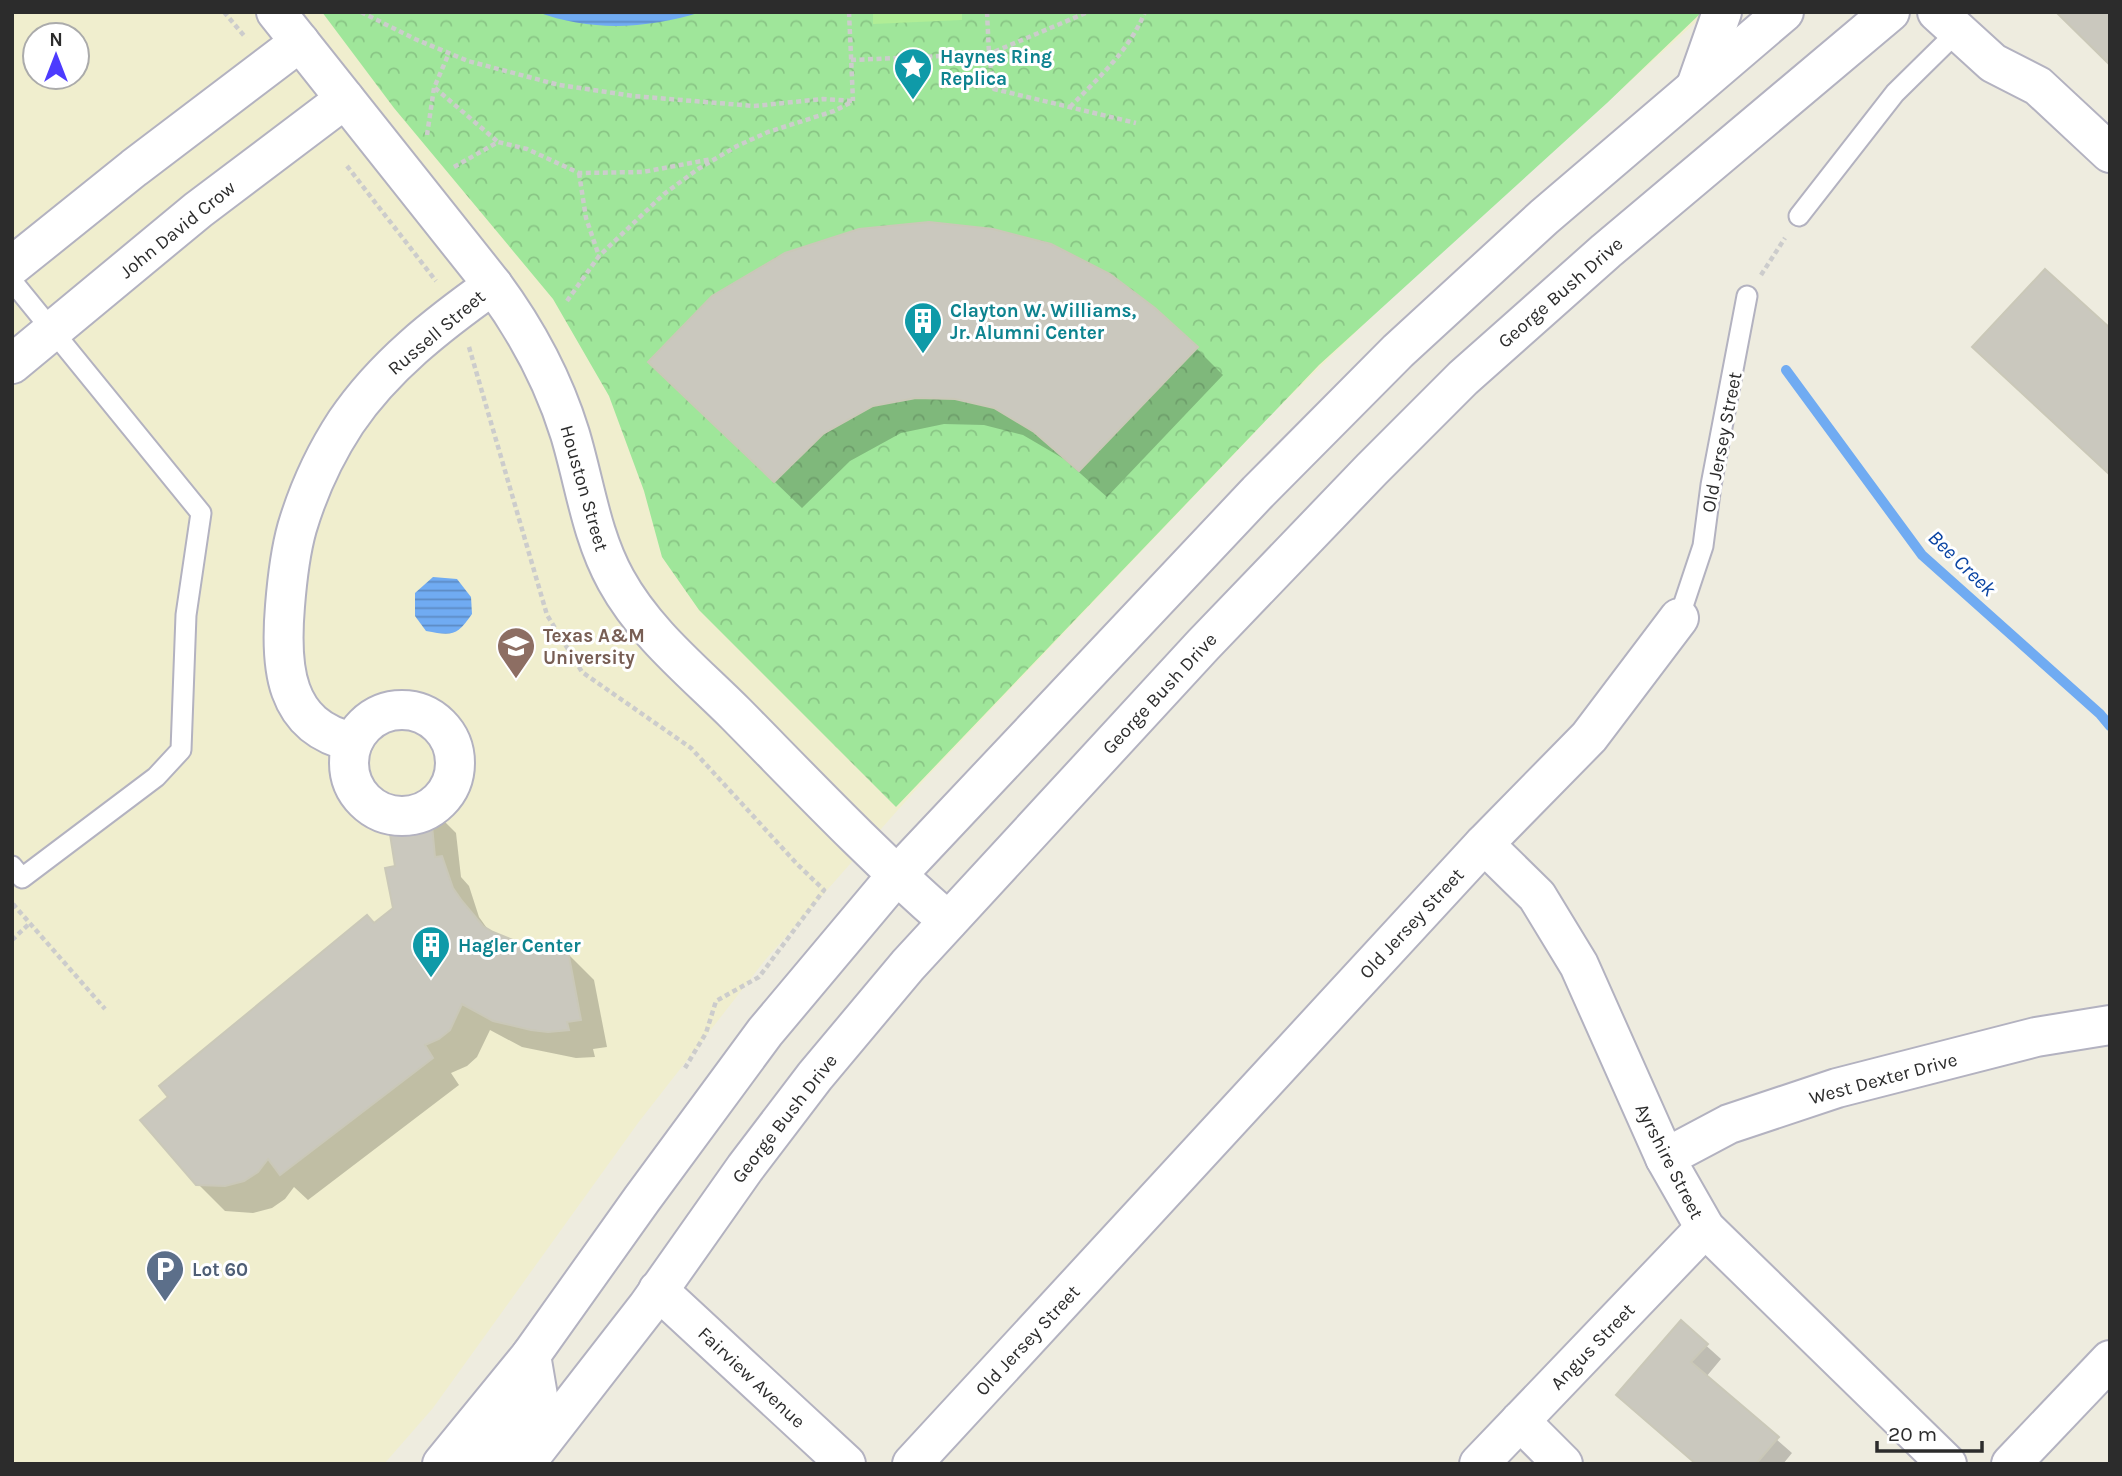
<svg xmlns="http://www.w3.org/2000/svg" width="2122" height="1476" viewBox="0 0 2122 1476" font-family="Karla,sans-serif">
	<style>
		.education { fill: #f0eece; fill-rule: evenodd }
		.park { fill: url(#park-crowns) }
		.pitch { fill: #b0ed96 }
		.water { fill: url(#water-rules) }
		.shadow { fill: #0003 }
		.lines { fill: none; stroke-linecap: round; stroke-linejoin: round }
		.stream { stroke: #70abf2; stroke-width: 10 }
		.building { fill: #cac8be; stroke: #cac8b8; stroke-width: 2 }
		.lane-casing { stroke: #b3b2c0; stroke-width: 23 }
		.street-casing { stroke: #b3b2c0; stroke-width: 42 }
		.secondary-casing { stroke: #b3b2c0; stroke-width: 42 }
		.path { stroke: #ccc; stroke-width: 4.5; stroke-dasharray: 5 3.5; stroke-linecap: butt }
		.lane { stroke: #fff; stroke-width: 19 }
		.street { stroke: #fff; stroke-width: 38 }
		.secondary { stroke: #fff; stroke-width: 38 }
		.labels { text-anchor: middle; stroke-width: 6; stroke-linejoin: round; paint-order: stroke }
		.culture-label { font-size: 19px; font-weight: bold; fill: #0d838f; stroke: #fff; text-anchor: start }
		.street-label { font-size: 19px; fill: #2c2c2c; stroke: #fff }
		.education-label { font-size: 19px; font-weight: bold; fill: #785e54; stroke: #fff; text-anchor: start }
		.service-label { font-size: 19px; font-weight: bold; fill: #4e5e75; stroke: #fff; text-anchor: start }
		.water-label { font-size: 21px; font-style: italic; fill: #0a44a3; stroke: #fff }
	</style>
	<defs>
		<pattern id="park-crowns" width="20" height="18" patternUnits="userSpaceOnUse" patternTransform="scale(1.75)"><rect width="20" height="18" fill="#9fe69a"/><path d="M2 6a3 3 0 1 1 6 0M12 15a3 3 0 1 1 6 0" fill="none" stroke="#89c585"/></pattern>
		<pattern id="water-rules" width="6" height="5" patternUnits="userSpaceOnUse" patternTransform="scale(1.75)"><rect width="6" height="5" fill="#70abf2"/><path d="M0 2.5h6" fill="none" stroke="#5c8bc4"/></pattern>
	</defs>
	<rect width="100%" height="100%" fill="#eeecdf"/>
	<path class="education" d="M12,12H1707L1395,294L1275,411L927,777L766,959L638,1123L433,1408L384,1464H12ZM35,35H77V77H35Z"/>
	<path class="park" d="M322,12H1702L1607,103L1319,365L896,807L699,610L662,557L644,491L609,396L553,299L394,108Z"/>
	<path class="pitch" d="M873,12H962V20L873,24Z"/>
	<g class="water">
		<path d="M537,12H701C647,29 591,32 537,12Z"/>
		<path d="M433,577L457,579L471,597L472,614C457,636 452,636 426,631L415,616V593Z"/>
	</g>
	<g class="shadow">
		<path d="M1196,348L1223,375L1107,497L1064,459L1023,435L984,425L944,424L901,433L850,461L802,508L678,389Z"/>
		<path d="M429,806L456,833L461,877L469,886L479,917L489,931L519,945L534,947L551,943L561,954L567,953L594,980L607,1047L593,1049L595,1057L576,1058L522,1047L490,1030L477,1057L467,1066L451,1073L459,1085L308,1200L294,1187L285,1199L272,1208L253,1213L225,1211L197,1183L374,925L395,909L397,867Z"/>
		<path d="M1681,1323L1721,1359L1706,1377L1792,1453L1783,1464H1696Z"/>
	</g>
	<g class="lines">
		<path class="stream" d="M1786,370L1922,555L2100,714L2110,726"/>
	</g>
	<g class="building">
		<path d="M2056,12H2110V65Z"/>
		<path d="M929,222L993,229L1051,244L1110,274L1155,308L1198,347L1079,471L1034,432L994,408L955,399L916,398L873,406L823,434L774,482L648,362L712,296L785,253L859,229Z"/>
		<path d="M2045,269L2110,328V475L1972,347Z"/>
		<path d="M430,804L435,857L442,856L453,888L462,901L483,926L493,932L520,943L533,945L551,941L555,953L568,951L581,1020L567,1022L569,1030L548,1032L531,1030L493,1021L462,1004L450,1030L439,1039L425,1045L433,1058L280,1175L268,1159L258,1172L244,1181L225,1186L196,1185L140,1120L168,1097L159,1086L367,915L374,923L393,908L385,868L395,866L389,828L391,807Z"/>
		<path d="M1681,1320L1708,1344L1691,1362L1779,1437L1756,1464H1696L1616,1395Z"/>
	</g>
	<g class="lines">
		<defs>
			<g id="lane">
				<path d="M1799,216L1895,93L1958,31"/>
				<path d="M12,281L201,513L186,615L181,750L156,777L22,878L12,866"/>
				<path d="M1679,618L1703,546L1711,485L1747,296"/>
			</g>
			<g id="street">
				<path d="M276,12L493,285C527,331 553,379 570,434C585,484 591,535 616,580C645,633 694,672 736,714C805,784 873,856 948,921"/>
				<path d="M12,266L134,168L300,42"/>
				<path d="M12,364L198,210L345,99"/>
				<circle cx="402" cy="763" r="53"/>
				<path d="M353,742C283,727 280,665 285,606C287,581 290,553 297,528C308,491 325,454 346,422C384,366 438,324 493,285"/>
				<path d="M1484,844L1537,896L1579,965L1665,1158L1705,1228L1947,1464"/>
				<path d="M1665,1158L1729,1124L1837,1088L2036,1037L2110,1025"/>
				<path d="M658,1290L846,1464"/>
				<path d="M1520,1421L1563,1464"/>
				<path d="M912,1464L1484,844L1589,737L1679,618"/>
				<path d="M1479,1464L1705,1228"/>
				<path d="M2011,1464L2110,1360"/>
			</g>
			<g id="secondary">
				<path d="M1937,12L1993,63L2038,86L2110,153"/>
				<path d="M1696,86L1722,12"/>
				<path d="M442,1464L531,1355L642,1199L765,1032L896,876L1258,492L1398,351L1544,217L1784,12"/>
				<path d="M482,1464L538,1396L531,1355"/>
				<path d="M525,1464L647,1307L745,1168L815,1076L908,965L1203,645L1372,469L1463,378L1606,251L1890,12"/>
			</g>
		</defs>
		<use href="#lane" class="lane-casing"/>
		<use href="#street" class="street-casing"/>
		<use href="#secondary" class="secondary-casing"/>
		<g class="path">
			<path d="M224,12L246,38"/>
			<path d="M361,12L415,39L468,61L559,85L633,96L754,106L823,99L853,101"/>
			<path d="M849,12L853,101"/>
			<path d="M987,12L989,54L994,89L1136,123"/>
			<path d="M851,60L989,54L1088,12"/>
			<path d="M435,88L498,142"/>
			<path d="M1070,107C1099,77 1129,51 1145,12"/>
			<path d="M427,135L434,88L449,53"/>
			<path d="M347,166L436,281"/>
			<path d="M454,167L498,142L527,149L579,173L643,172L712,159"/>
			<path d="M579,173L586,218L599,256"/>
			<path d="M1761,275L1785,238"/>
			<path d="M567,301L599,256L664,194L698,169L737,146L768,132L834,111L852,102"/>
			<path d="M469,347L547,615L582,672L691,748L797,864L824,890L759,977L716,1001L706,1033L685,1068"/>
			<path d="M13,904L105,1009"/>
			<path d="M12,940L30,923"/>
		</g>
		<use href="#lane" class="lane"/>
		<use href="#street" class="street"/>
		<use href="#secondary" class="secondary"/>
	</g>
	<defs>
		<symbol id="sight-pin" viewBox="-11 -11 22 30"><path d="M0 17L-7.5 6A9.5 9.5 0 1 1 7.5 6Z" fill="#0f9aa8" stroke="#fff"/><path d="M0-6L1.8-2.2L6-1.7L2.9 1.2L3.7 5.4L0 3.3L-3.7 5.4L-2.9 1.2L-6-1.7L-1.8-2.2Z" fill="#fff"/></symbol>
		<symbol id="building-pin" viewBox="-11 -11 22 30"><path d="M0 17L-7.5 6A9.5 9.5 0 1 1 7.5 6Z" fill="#0f9aa8" stroke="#fff"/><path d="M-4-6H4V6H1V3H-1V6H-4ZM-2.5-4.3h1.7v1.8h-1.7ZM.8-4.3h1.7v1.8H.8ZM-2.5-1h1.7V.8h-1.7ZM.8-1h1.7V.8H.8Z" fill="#fff"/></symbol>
		<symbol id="university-pin" viewBox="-11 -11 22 30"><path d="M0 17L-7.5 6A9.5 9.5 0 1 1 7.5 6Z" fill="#8d6e63" stroke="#fff"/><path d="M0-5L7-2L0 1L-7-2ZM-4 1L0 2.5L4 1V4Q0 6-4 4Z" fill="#fff"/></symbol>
		<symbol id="parking-pin" viewBox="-11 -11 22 30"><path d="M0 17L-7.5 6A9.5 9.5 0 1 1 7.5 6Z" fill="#5c6f8a" stroke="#fff"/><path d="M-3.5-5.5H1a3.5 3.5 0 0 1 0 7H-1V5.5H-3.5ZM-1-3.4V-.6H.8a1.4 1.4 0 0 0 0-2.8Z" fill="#fff"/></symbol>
	</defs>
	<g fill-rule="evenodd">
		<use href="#sight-pin" x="891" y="45" width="44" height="60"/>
		<use href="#building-pin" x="901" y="299" width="44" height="60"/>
		<use href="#university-pin" x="494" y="624" width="44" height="60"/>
		<use href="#building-pin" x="409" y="923" width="44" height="60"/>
		<use href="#parking-pin" x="143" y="1247" width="44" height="60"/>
	</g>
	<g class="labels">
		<g class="culture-label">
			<text x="940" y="63">Haynes Ring<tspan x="940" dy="22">Replica</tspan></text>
			<text x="950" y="317">Clayton W. Williams,<tspan x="950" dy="22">Jr. Alumni Center</tspan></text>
			<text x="458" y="952">Hagler Center</text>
		</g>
		<g class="street-label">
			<text transform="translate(177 229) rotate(-39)" y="7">John David Crow</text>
			<text transform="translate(1560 292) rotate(-41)" y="7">George Bush Drive</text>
			<text transform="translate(436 332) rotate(-40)" y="7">Russell Street</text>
			<text transform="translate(1721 442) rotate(-79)" y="7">Old Jersey Street</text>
			<text transform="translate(585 488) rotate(74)" y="7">Houston Street</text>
			<text transform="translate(1159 693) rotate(-47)" y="7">George Bush Drive</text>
			<text transform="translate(1411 923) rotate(-47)" y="7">Old Jersey Street</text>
			<text transform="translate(1883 1078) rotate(-15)" y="7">West Dexter Drive</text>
			<text transform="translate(784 1118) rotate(-52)" y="7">George Bush Drive</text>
			<text transform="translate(1670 1161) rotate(63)" y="7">Ayrshire Street</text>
			<text transform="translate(1027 1340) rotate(-47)" y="7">Old Jersey Street</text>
			<text transform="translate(1592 1346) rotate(-46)" y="7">Angus Street</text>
			<text transform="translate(752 1377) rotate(43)" y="7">Fairview Avenue</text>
		</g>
		<g class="education-label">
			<text x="543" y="642">Texas A&amp;M<tspan x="543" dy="22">University</tspan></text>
		</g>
		<g class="service-label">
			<text x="192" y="1276">Lot 60</text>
		</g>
		<g class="water-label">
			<text transform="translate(1962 563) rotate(44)" y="7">Bee Creek</text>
		</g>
	</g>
	<rect width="2122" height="1476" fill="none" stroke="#2c2c2c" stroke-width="28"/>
	<g transform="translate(56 56)"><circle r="33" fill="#ffffff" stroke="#ababab" stroke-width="2"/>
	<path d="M0-5L12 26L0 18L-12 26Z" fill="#4d3bfe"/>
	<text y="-10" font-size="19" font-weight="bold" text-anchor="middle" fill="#2c2c2c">N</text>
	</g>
	<path d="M1877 1441v10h105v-10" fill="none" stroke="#2c2c2c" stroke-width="3.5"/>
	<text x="1888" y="1441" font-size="21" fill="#2c2c2c" stroke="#ffffff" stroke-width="5" paint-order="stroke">20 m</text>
</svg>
